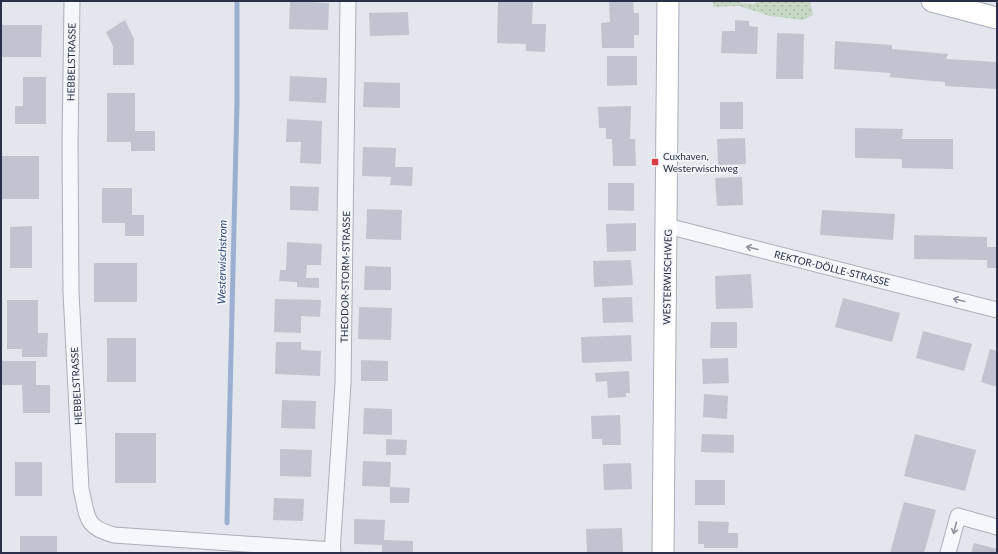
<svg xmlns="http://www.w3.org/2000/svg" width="998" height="554" viewBox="0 0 998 554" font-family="Lato,sans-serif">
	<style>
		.grass { fill: url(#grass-dots) }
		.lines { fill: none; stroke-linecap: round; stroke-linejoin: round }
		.stream { stroke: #9bafd0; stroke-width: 5 }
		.building { fill: #bfc4d0 }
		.street-casing { stroke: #abafba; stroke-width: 17 }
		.secondary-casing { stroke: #abafba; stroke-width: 23 }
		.street { stroke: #f6f7fa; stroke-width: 15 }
		.secondary { stroke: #fff; stroke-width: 21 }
		.oneway { stroke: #9094a0 }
		.poi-dot { fill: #dc3d44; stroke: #f3f5f9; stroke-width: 1.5 }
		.labels { text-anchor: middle; stroke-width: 3.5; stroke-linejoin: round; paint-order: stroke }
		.street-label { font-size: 10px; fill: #293047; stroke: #f3f5f9 }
		.poi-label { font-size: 10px; fill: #293047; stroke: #f3f5f9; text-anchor: start }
		.water-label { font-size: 11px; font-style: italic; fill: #2e4a7f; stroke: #f3f5f9 }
	</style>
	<defs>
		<pattern id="grass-dots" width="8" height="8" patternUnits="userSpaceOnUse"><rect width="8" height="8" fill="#c6d7c3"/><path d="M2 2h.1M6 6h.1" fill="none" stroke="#aab9a9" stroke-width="1.8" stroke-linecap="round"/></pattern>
	</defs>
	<rect width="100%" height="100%" fill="#e3e6ec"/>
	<path class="grass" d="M713,1H741V3L754,4L758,1H810L813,15L803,20L770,16L739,6L713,7Z"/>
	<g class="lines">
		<path class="stream" d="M227,523L237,102V1"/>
	</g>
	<g class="building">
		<path d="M290,1L329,3L328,30L289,29Z"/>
		<path d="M498,1H533L532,24H546L545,52L526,51V44L497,43Z"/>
		<path d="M609,1H633L634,13H639V35H634V48H602L601,23L610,22Z"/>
		<path d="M408,12L409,35L370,36L369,13Z"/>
		<path d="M125,20L134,39V65H113V46L106,32Z"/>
		<path d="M735,20L749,21V26L758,27L757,54L721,53L722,31H735Z"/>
		<path d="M1,25H42L41,57H1Z"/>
		<path d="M777,33L804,34L803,79H776Z"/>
		<path d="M835,41L892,45V49L948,54L946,59L997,62V89L945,86V82L889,77L891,73L834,69Z"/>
		<path d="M607,56H637V85L607,86Z"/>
		<path d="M290,76L327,78L326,103L289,101Z"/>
		<path d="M23,77H46V124H15V106H23Z"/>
		<path d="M364,82L400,83V108L363,107Z"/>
		<path d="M107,93H135V131H155V151H131V142H107Z"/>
		<rect x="720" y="102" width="23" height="27"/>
		<path d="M631,106L630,139H635L636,166H613L612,139H606V128H599L598,107Z"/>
		<path d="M287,119L322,121L321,164L300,163L301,142H286Z"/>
		<path d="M855,128L903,129L902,139H953V169L902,168V159L855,158Z"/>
		<path d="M745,138L746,164L718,165L717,139Z"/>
		<path d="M363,147L396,148L395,167H413L412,186L390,185L391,177L362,176Z"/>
		<rect x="1" y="156" width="38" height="43"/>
		<path d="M742,177L743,205L717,206L715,178Z"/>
		<path d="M608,183H634V211L608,210Z"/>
		<path d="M290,186L319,187L318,211L290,210Z"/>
		<path d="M102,188H132V215H144V236H125V223H102Z"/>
		<path d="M367,209L402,210L401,240L366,239Z"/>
		<path d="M822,210L895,214L893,240L820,235Z"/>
		<path d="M636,223V251L607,252L606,224Z"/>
		<path d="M32,226V268H10V227Z"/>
		<path d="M914,235L987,237V247H997V268H987V260L914,259Z"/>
		<path d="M287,242L322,244L321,265H307L306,278H319V288L297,287V282L279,281L280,270H286Z"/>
		<path d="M631,260L633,285L594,287L593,261Z"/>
		<rect x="94" y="263" width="43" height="39"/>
		<path d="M365,266L391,267V290H364Z"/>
		<path d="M751,274L753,308L716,309L715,276Z"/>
		<path d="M632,297L633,322L603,323L602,298Z"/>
		<path d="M843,298L900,313L892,342L835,327Z"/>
		<path d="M275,299L321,300L320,317L301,316V333L274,332Z"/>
		<path d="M7,300H38V333H48L47,357H22V349H7Z"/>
		<path d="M359,307L392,308L391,340L358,339Z"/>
		<path d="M711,322H737V348H710Z"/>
		<path d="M923,331L972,344L964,371L916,358Z"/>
		<path d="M631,335L632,361L582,363L581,337Z"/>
		<rect x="107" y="338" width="29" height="44"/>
		<path d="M276,342H301V350L321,351L320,376L275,374Z"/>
		<path d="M990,349L997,351V387L981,382Z"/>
		<path d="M728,358L729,383L703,384L702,359Z"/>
		<path d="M361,360L388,361V381H361Z"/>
		<path d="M1,361H36V385H50V413H23L22,385H1Z"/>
		<path d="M629,371L630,393H626V397L608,398L607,381L596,382L595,373Z"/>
		<path d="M704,394L728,396L727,419L703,417Z"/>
		<path d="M282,400L316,401L315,429L281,428Z"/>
		<path d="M364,408L392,409V435L363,434Z"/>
		<path d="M620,415L621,445H602V439H592L591,416Z"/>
		<rect x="115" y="433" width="41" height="50"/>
		<path d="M702,434L734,435V453L701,452Z"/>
		<path d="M915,434L976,450L965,491L904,476Z"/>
		<path d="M386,439L407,440L406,455H386Z"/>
		<path d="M280,449L312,450L311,477L280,476Z"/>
		<path d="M363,461L391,462L390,487L362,486Z"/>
		<rect x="15" y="462" width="27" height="34"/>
		<path d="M631,463L632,489L604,490L603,464Z"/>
		<rect x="695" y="480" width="30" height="25"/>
		<path d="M390,487L410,488L409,503H390Z"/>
		<path d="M274,498L304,499L303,521L273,520Z"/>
		<path d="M904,502L936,510L924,553H890Z"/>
		<path d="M354,519L385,520L384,540L413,541V553H382V545L354,544Z"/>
		<path d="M698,521L729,522L728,533H738V548H704V544H698Z"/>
		<path d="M622,528L623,553H587L586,529Z"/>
		<rect x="20" y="536" width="37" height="17"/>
		<path d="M974,543L997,549V553H971Z"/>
	</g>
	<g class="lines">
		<defs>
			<g id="street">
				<path d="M72,1L70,144L71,292L81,489C88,517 84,527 114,535L333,550"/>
				<path d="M667,226L997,310"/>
				<path d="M332,553L343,384L348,1"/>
				<path d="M948,553L958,516L997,527"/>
			</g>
			<g id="secondary">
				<path d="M932,1L997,18"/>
				<path d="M663,553L668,1"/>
			</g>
		</defs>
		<use href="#street" class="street-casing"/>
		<use href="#secondary" class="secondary-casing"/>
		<use href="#street" class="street"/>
		<use href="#secondary" class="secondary"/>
	</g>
	<defs><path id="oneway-shaft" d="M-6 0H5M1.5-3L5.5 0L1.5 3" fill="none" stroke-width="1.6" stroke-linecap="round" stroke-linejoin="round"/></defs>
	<g class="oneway">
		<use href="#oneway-shaft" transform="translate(752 248) rotate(-166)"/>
		<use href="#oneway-shaft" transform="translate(959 300) rotate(-166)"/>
		<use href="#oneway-shaft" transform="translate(955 528) rotate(104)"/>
	</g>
	<rect class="poi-dot" x="651" y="158" width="8" height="8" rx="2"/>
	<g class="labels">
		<g class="street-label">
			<text transform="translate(71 62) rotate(-89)" y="4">HEBBELSTRASSE</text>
			<text transform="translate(832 268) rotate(14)" y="4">REKTOR-DÖLLE-STRASSE</text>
			<text transform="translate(345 277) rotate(-89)" y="4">THEODOR-STORM-STRASSE</text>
			<text transform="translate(667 277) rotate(-89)" y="4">WESTERWISCHWEG</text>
			<text transform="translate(76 386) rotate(-93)" y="4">HEBBELSTRASSE</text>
		</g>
		<g class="poi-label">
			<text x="663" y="160">Cuxhaven,<tspan x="663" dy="12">Westerwischweg</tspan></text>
		</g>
		<g class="water-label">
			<text transform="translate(222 262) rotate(-89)" y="4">Westerwischstrom</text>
		</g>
	</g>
	<rect width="998" height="554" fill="none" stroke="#293047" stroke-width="4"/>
</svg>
